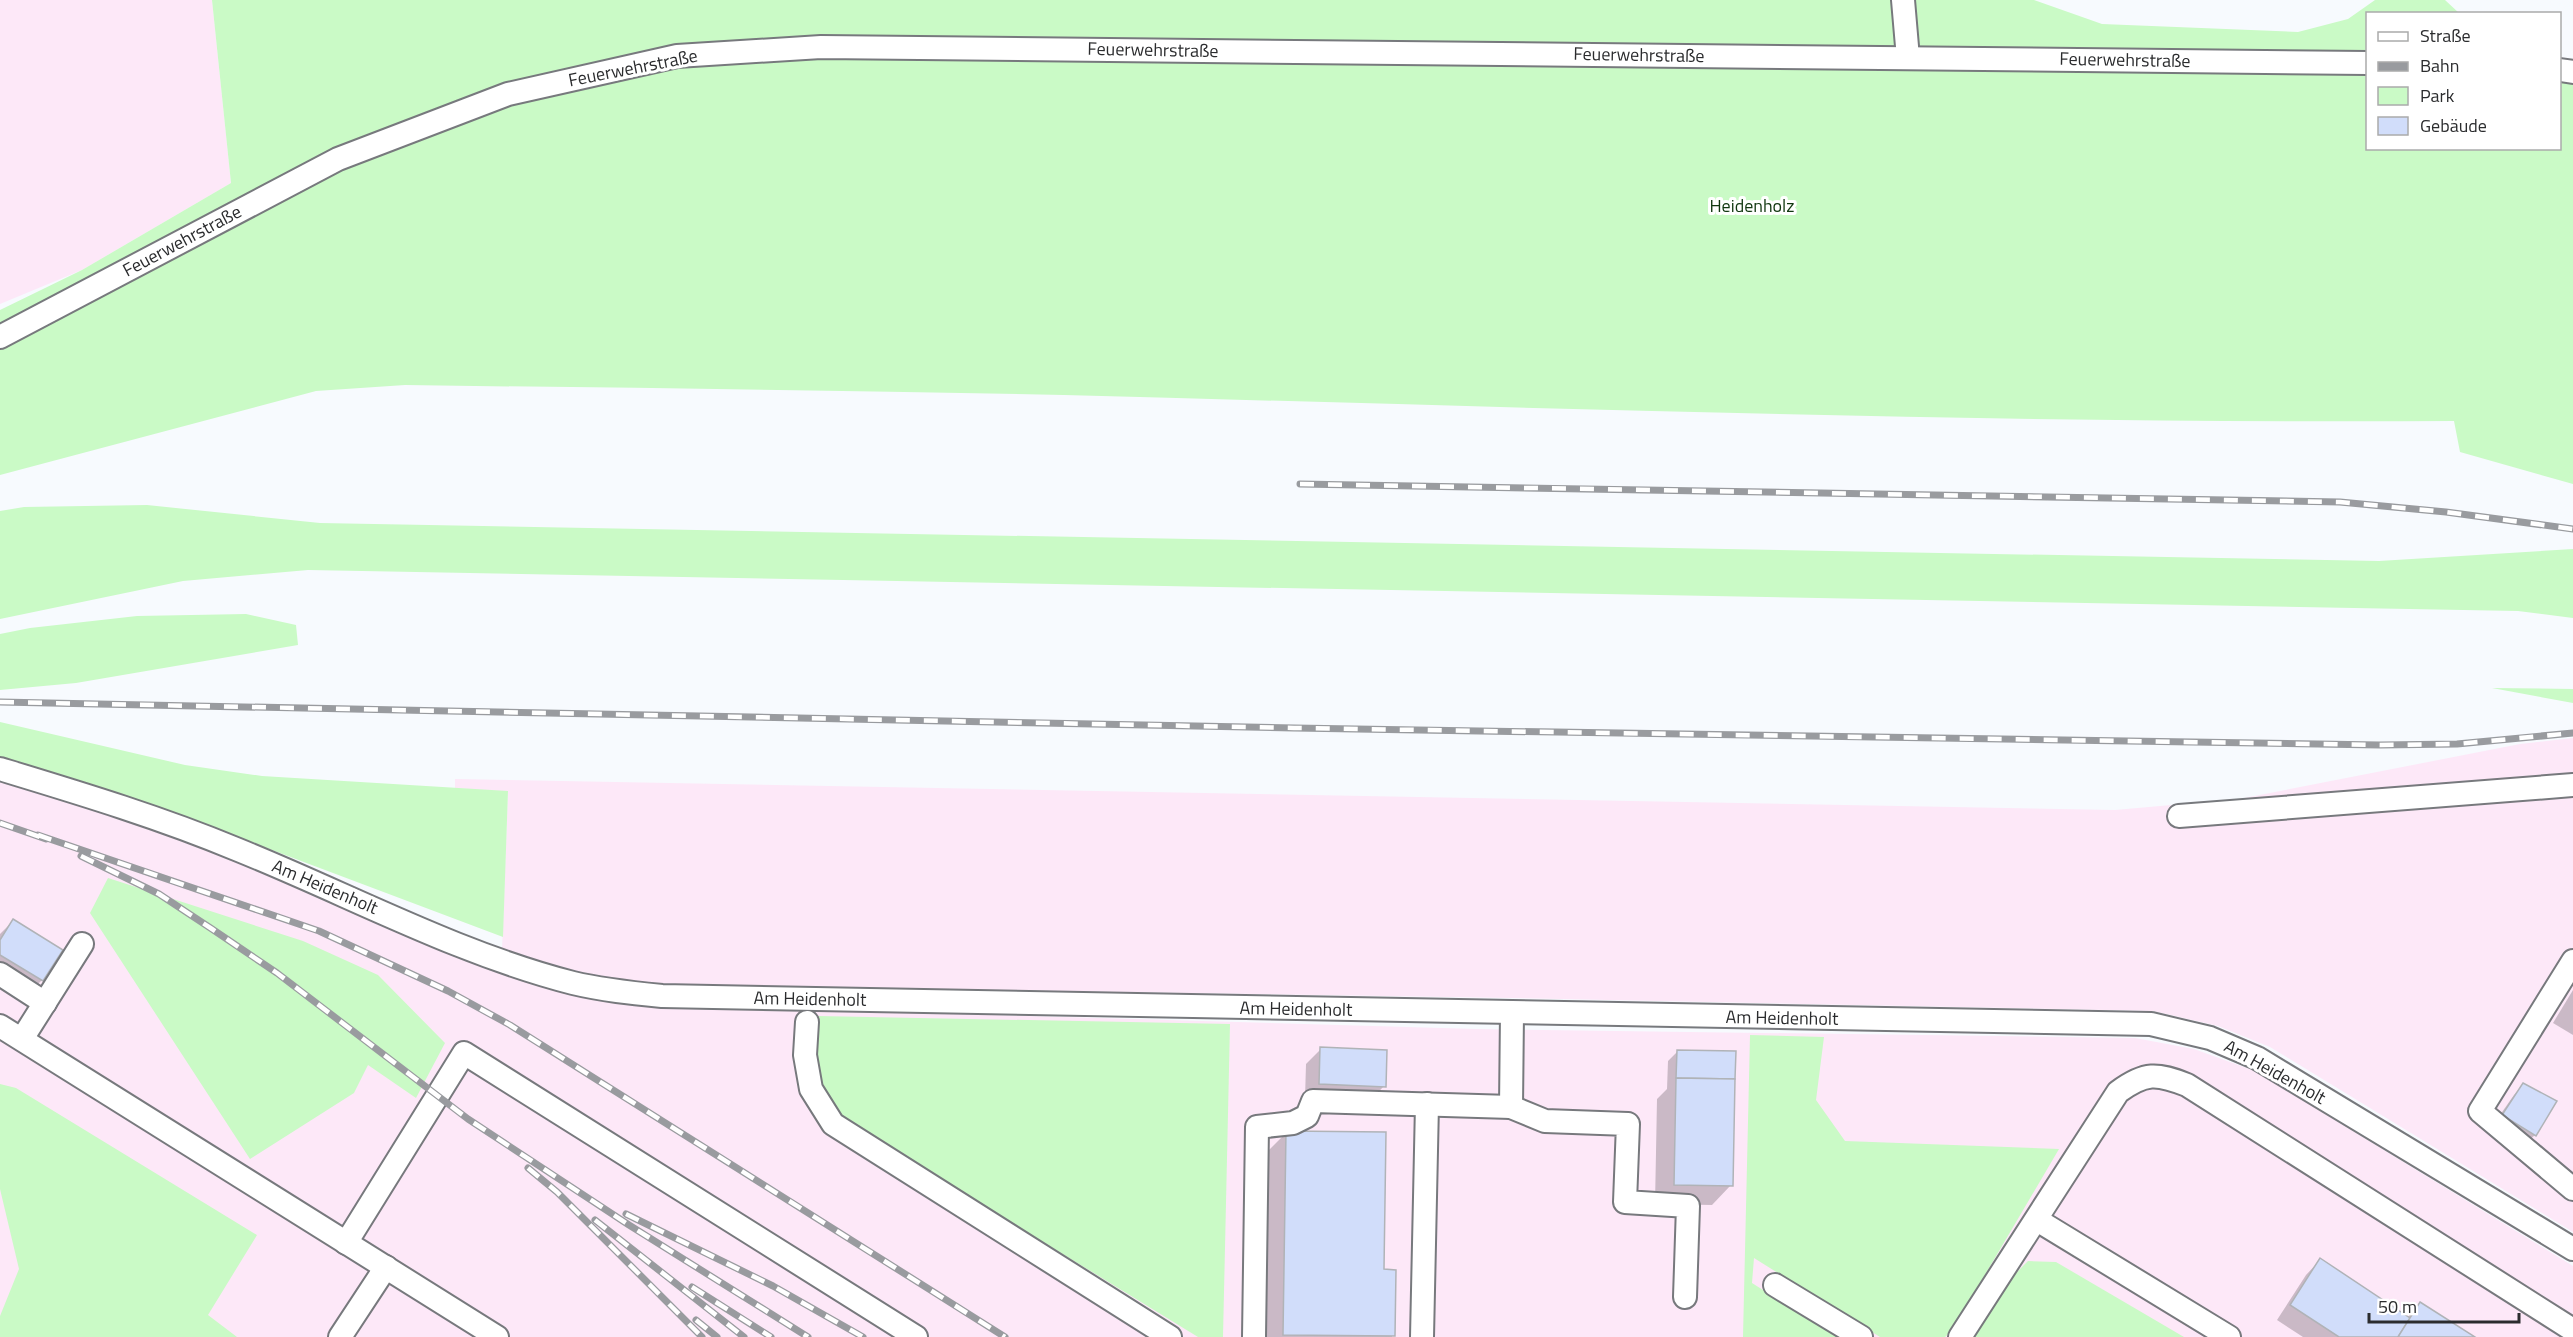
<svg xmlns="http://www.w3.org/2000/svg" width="2573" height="1337" viewBox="0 0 2573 1337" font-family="'Titillium Web',sans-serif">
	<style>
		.industrial { fill: #fde8f8 }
		.green { fill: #cafac6 }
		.shadow { fill: #0003 }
		.building { fill: #d1ddfa; stroke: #b0b3b7; stroke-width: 1.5 }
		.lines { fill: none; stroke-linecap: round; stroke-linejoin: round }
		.minor-casing { stroke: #77797d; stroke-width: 26 }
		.minor { stroke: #fff; stroke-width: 22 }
		.rail-casing { stroke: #999b9f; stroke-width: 7 }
		.rail { stroke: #fff; stroke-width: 4.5; stroke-dasharray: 14; stroke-linecap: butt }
		.labels { text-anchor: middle; stroke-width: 6; stroke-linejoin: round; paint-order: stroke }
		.street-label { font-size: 18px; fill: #2b2c2e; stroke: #fff }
		.park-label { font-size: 18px; fill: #10370f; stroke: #fff }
	</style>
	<rect width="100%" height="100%" fill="#f7fafe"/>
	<g class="industrial">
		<path d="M0,0H212L231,183L82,270L0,304Z"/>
		<path d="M2573,738V1232L2270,1047L2218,1026L2153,1011L1512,998L665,985L588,976L502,950L508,792L455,788V779L2115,810L2239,799L2520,744Z"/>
		<path d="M0,782L163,832L500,972L719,1007L1476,1029L2135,1038L2194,1049L2255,1071L2573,1266V1337H0Z"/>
	</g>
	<g class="green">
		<path d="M212,0H1899L1905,65L2367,72L2368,148H2560V79L2573,81V484L2460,452L2454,421C1991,424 1527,407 1064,395C844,390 624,388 405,385L316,391L0,475V310L82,270L231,183Z"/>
		<path d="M1907,0H2034L2102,24L2298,32L2348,19L2375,0H2445L2459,13L2368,14L2367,54L1910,47Z"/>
		<path d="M147,505L320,523L2379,561L2573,549V618L2518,611L308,570L183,581L0,619V511L24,507Z"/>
		<path d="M246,614L296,625L298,645L76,683L0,690V634L30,628L137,616Z"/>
		<path d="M2492,688L2573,689V703Z"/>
		<path d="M0,722L185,765L262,776L508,791L503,937L171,812L0,757Z"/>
		<path d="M108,878L303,941L378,975L445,1043L416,1098L368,1065L354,1093L250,1159L90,913Z"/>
		<path d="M818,1016L1230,1024L1223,1337H1198L836,1115L818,1079Z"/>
		<path d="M1750,1035L1824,1037L1816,1100L1845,1141L2059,1149L1952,1331L1945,1337H1880L1754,1258L1752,1283L1837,1337H1743Z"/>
		<path d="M0,1084L16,1088L257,1235L208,1315L237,1337H0V1316L19,1269L0,1189Z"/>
		<path d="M2028,1261L2056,1262L2184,1337H1972L2014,1275Z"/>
	</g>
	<g class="shadow">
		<path d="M13,921L61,950L42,980L27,995L0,978V934Z"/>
		<path d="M2573,990V1035L2553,1023Z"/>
		<path d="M1321,1049L1384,1086L1370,1101L1305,1098L1306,1064Z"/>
		<path d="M1677,1052L1731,1185L1712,1205L1655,1204L1657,1099L1667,1089L1668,1061Z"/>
		<path d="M2523,1085L2535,1135L2525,1144L2493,1125L2514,1095Z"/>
		<path d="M1287,1132L1382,1271L1392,1337H1264L1267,1152Z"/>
		<path d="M2320,1260L2407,1318L2420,1304L2472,1337H2303L2277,1320L2306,1275Z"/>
	</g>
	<g class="building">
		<path d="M13,919L63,950L43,981L0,955V940Z"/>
		<path d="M1320,1047L1387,1050L1386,1087L1319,1084Z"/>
		<path d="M1677,1050L1736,1051L1735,1079L1676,1078Z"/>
		<path d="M1676,1078L1735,1079L1733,1186L1674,1185Z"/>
		<path d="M2523,1083L2557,1101L2536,1136L2502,1115Z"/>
		<path d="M1286,1131L1386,1132L1384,1269L1396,1270L1395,1336L1283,1335Z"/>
		<path d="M2320,1258L2410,1318L2398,1337H2339L2290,1305Z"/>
		<path d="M2420,1302L2475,1337H2398Z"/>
	</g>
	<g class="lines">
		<defs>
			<g id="minor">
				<path d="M1903,0L1908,58"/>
				<path d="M2560,70L2573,72"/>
				<path d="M0,337L338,159L508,94L677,56L821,47L2368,63"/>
				<path d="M0,769C79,793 159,817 236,849C348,894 456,953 573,983C602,990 632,993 662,996L2151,1024L2210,1038L2257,1058L2573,1249"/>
				<path d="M2179,816L2573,785"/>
				<path d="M2573,961L2480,1111L2573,1189"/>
				<path d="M0,974L45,1003"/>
				<path d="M1512,1013L1511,1107L1545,1121L1628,1124L1625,1202L1688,1206L1685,1297"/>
				<path d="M807,1022L805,1055L811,1089L833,1124L1170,1337"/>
				<path d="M0,1026L497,1337"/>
				<path d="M22,1039L82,944"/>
				<path d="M2037,1220L2229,1337"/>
				<path d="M346,1243L464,1053L916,1337"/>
				<path d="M1775,1285L1861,1337"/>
				<path d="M340,1337L386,1267"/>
				<path d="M1254,1337L1257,1127L1293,1123L1307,1116L1313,1101L1511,1107"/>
				<path d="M1422,1337L1427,1104"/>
				<path d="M1960,1337L2118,1092C2145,1072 2157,1073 2187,1085L2573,1330"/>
			</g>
		</defs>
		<use href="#minor" class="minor-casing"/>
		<use href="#minor" class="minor"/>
		<defs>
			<g id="rail">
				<path d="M1300,484L2340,502L2446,512L2573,529"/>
				<path d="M0,702L1294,728L2380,745L2457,744L2573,733"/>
				<path d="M0,823L46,839"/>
				<path d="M38,835L319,931L448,991L510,1025L1005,1337"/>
				<path d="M81,856L159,894L212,929L277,973L468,1119L629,1225L808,1337"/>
				<path d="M528,1168L557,1192L702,1337"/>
				<path d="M626,1214L773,1286L863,1337"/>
				<path d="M595,1220L744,1337"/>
				<path d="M692,1287L771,1337"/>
				<path d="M696,1320L717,1337"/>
			</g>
		</defs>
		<use href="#rail" class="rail-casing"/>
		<use href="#rail" class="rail"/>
	</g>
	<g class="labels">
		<g class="street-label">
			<text transform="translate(1153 50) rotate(1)" y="6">Feuerwehrstraße</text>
			<text transform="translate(1639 55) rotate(1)" y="6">Feuerwehrstraße</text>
			<text transform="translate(2125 60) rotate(1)" y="6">Feuerwehrstraße</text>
			<text transform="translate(633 68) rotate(-11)" y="6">Feuerwehrstraße</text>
			<text transform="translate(182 241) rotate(-28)" y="6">Feuerwehrstraße</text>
			<text transform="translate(325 887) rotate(23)" y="6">Am Heidenholt</text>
			<text transform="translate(810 999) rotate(1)" y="6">Am Heidenholt</text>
			<text transform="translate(1296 1009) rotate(1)" y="6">Am Heidenholt</text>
			<text transform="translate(1782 1018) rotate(1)" y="6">Am Heidenholt</text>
			<text transform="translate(2275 1072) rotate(29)" y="6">Am Heidenholt</text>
		</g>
		<g class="park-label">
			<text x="1752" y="212">Heidenholz</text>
		</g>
	</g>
	<rect x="2366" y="12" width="195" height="138" fill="#ffffff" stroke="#aaabab" stroke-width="1.5"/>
	<rect x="2378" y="32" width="30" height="9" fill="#ffffff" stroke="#aaabab" stroke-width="1.5"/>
	<text x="2420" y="42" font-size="18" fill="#2b2c2e">Straße</text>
	<rect x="2378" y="62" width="30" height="9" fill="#999b9f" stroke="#aaabab" stroke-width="1.5"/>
	<text x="2420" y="72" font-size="18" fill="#2b2c2e">Bahn</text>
	<rect x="2378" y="87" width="30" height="18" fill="#cafac6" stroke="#aaabab" stroke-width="1.5"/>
	<text x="2420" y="102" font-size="18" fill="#2b2c2e">Park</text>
	<rect x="2378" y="117" width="30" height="18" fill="#d1ddfa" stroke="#aaabab" stroke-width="1.5"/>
	<text x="2420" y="132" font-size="18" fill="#2b2c2e">Gebäude</text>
	<path d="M2369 1313v9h150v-9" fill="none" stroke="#2b2c2e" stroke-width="3"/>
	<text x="2378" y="1313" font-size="18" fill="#2b2c2e" stroke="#ffffff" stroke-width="4.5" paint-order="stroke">50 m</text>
</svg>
